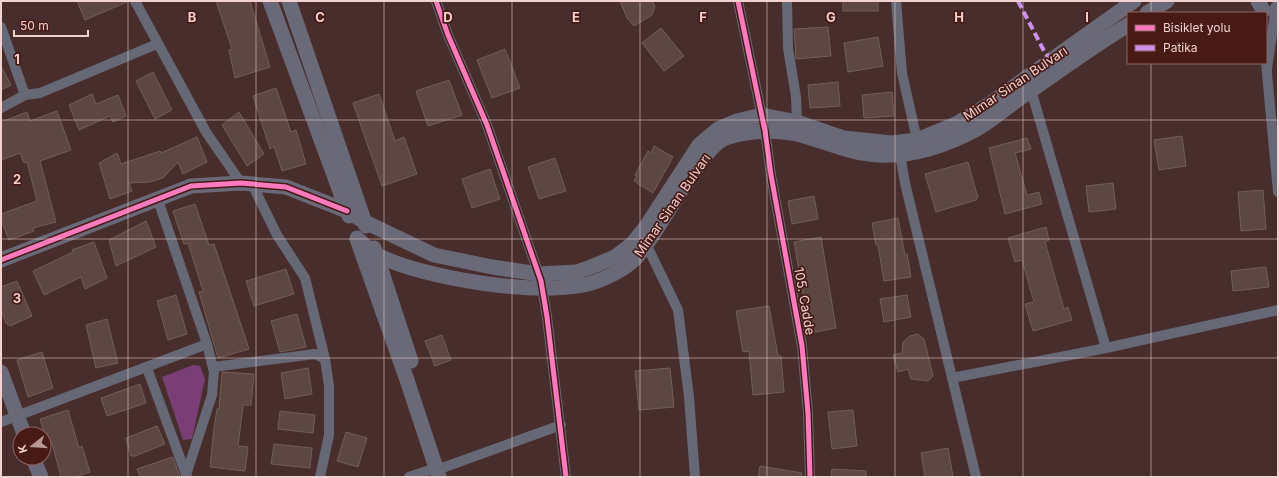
<svg xmlns="http://www.w3.org/2000/svg" width="1279" height="478" viewBox="0 0 1279 478" font-family="Inter,sans-serif">
	<style>
		.green { fill: #783e75 }
		.building { fill: #5c4742; stroke: #725e59 }
		.lines { fill: none; stroke-linecap: round; stroke-linejoin: round }
		.street { stroke: #666876; stroke-width: 10 }
		.secondary { stroke: #6a6978; stroke-width: 15 }
		.quiet { stroke: #ce8fe9; stroke-width: 4; stroke-dasharray: 8 4; stroke-linecap: butt }
		.cycleway-casing { stroke: #471a16; stroke-width: 8 }
		.cycleway { stroke: #fd7abc; stroke-width: 5 }
		.grid { fill: none; stroke: #f1d2ce; stroke-width: 1; stroke-opacity: 0.55 }
		.labels { text-anchor: middle; stroke-width: 3.5; stroke-linejoin: round; paint-order: stroke }
		.street-label { font-size: 13px; fill: #f1d2ce; stroke: #471a16 }
		.grid-label { font-size: 13px; text-anchor: middle; font-weight: bold; fill: #f1d2ce; stroke: #471a16; stroke-width: 3.5; stroke-linejoin: round; paint-order: stroke }
	</style>
	<rect width="100%" height="100%" fill="#472e2c"/>
	<path class="green" d="M193,365L200,366L205,379L192,439L183,440L162,377Z"/>
	<g class="building">
		<path d="M77,1H129L85,20Z"/>
		<path d="M216,1H250L270,67L235,78L229,50L232,49Z"/>
		<path d="M620,1H652L655,6L652,15L634,26L627,18Z"/>
		<rect x="843" y="1" width="35" height="10"/>
		<path d="M828,27L831,56L796,59L794,29Z"/>
		<path d="M661,28L684,56L664,71L642,43Z"/>
		<path d="M878,37L883,66L848,72L844,43Z"/>
		<path d="M505,49L520,88L492,98L477,60Z"/>
		<path d="M1,66L11,85L1,90Z"/>
		<path d="M153,72L172,110L155,119L136,81Z"/>
		<path d="M449,80L462,115L428,126L416,91Z"/>
		<path d="M838,82L840,106L810,108L808,85Z"/>
		<path d="M276,88L291,132L296,130L306,164L282,171L274,146L270,149L253,96Z"/>
		<path d="M892,92L894,116L864,118L862,95Z"/>
		<path d="M92,94L96,104L118,95L126,116L113,122L110,116L79,130L69,105Z"/>
		<path d="M379,94L395,141L404,137L417,174L382,186L353,103Z"/>
		<path d="M57,111L71,150L40,161L56,222L33,228L34,231L9,240L1,220V214L37,201L27,162L24,163L20,153L1,160V122L27,112L30,121Z"/>
		<path d="M239,112L264,154L247,166L222,125Z"/>
		<path d="M1182,136L1186,166L1159,170L1154,140Z"/>
		<path d="M197,137L207,162L183,174L178,162L163,178L150,182L129,183L132,191L110,199L99,163L117,153L121,164L160,151L161,153Z"/>
		<path d="M1027,138L1031,149L1015,153L1027,195L1039,192L1042,204L1005,214L989,148Z"/>
		<path d="M654,146L673,157L653,193L634,181L637,176L635,175L648,151L651,153Z"/>
		<path d="M555,158L566,191L539,199L528,167Z"/>
		<path d="M968,162L978,198L976,200L936,212L925,174Z"/>
		<path d="M490,169L500,199L472,208L462,179Z"/>
		<path d="M1113,183L1116,209L1089,212L1086,186Z"/>
		<path d="M1263,190L1266,229L1241,231L1238,192Z"/>
		<path d="M814,196L818,219L792,224L788,201Z"/>
		<path d="M195,204L209,245L214,244L249,349L218,358L199,292L203,291L188,243L184,244L173,211Z"/>
		<path d="M898,218L905,255L907,254L911,277L884,281L878,245H876L872,223Z"/>
		<path d="M146,221L156,247L116,266L109,240Z"/>
		<path d="M1046,227L1049,240L1045,242L1064,309L1068,307L1072,320L1033,331L1025,304L1034,302L1022,260L1015,262L1008,238Z"/>
		<path d="M821,237L836,328L810,333L794,242Z"/>
		<path d="M94,242L107,278L85,289L81,277L44,295L33,271L73,252L72,250Z"/>
		<path d="M1266,267L1269,287L1233,291L1231,271Z"/>
		<path d="M286,269L294,294L254,306L246,281Z"/>
		<path d="M17,281L32,316L10,326L6,323L1,310V287Z"/>
		<path d="M176,295L187,334L168,340L157,301Z"/>
		<path d="M907,295L911,317L884,322L880,299Z"/>
		<path d="M769,306L778,356H781L784,392L753,395L749,351L743,352L736,311Z"/>
		<path d="M297,314L306,347L280,352L271,321Z"/>
		<path d="M107,319L118,363L96,368L86,325Z"/>
		<path d="M918,334L924,339L933,376L928,381L911,379L908,369L898,372L893,355L902,353L903,342L910,336Z"/>
		<path d="M442,335L451,360L435,366L425,341Z"/>
		<path d="M42,352L53,388L28,397L17,360Z"/>
		<path d="M308,368L312,394L285,399L281,373Z"/>
		<path d="M670,368L674,407L639,410L635,371Z"/>
		<path d="M222,372L254,374L251,405H244L243,406L238,446L248,447L245,471L210,467L214,428L217,409H219Z"/>
		<path d="M140,384L146,403L107,416L101,398Z"/>
		<path d="M68,410L79,448L82,446L90,472L75,477H61L52,443L48,445L40,419Z"/>
		<path d="M853,410L857,446L832,449L828,412Z"/>
		<path d="M280,411L315,415L313,433L278,429Z"/>
		<path d="M157,426L165,444L135,456H131L126,438Z"/>
		<path d="M346,432L367,438L358,467L337,461Z"/>
		<path d="M274,444L312,448L310,468L271,464Z"/>
		<path d="M948,448L953,477H925L921,453Z"/>
		<path d="M173,457L180,477H140L137,469Z"/>
		<path d="M760,466L802,473L801,477H758Z"/>
		<path d="M832,469L866,471V477H831Z"/>
	</g>
	<g class="lines">
		<g class="street">
			<path d="M135,1L206,132L241,183"/>
			<path d="M436,1L448,35L487,125L541,281L547,317L566,477"/>
			<path d="M738,1L765,131L771,175L802,346L808,413L810,477"/>
			<path d="M787,1L788,48L796,97L797,122"/>
			<path d="M896,1L902,73L917,140"/>
			<path d="M1,27L25,95"/>
			<path d="M1266,63L1278,192"/>
			<path d="M1267,69L1276,6"/>
			<path d="M1031,90L1106,348"/>
			<path d="M1,108L25,95L40,93L157,44"/>
			<path d="M900,154L905,183L976,477"/>
			<path d="M252,184L277,235L305,278L325,359"/>
			<path d="M158,200L207,344L214,372L212,395L186,475"/>
			<path d="M647,246L678,310L689,397L695,477"/>
			<path d="M213,367L315,354L325,359L329,386V435L320,477"/>
			<path d="M147,368L187,477"/>
			<path d="M952,378L1106,348L1278,310"/>
			<path d="M1,422L207,344"/>
			<path d="M409,477L436,468L445,467L561,425"/>
		</g>
		<g class="secondary">
			<path d="M270,1L349,216"/>
			<path d="M289,1L366,226"/>
			<path d="M1258,1L1263,10"/>
			<path d="M1275,12L1278,8"/>
			<path d="M1147,13L1167,1"/>
			<path d="M357,238C363,244 370,251 377,255C425,279 536,296 588,284C603,280 624,270 635,259C659,234 699,148 726,138C749,130 777,129 801,135C826,142 852,154 879,155C912,157 948,145 977,129C996,118 1013,102 1032,90C1063,68 1095,45 1128,25"/>
			<path d="M357,239L407,380L439,477"/>
			<path d="M374,248L411,361"/>
			<path d="M1,260L191,186L241,183L286,187L347,211L365,222L434,255L492,267L539,274L576,272L591,267L615,257L632,244L645,228L699,145L718,129L737,121L762,115L797,122L844,138L892,143L917,140L956,124L988,105L1134,1"/>
			<path d="M1,372L24,434"/>
			<path d="M33,458L41,477"/>
		</g>
		<path class="quiet" d="M1018,1L1043,49L1050,59"/>
		<defs>
			<g id="cycleway">
				<path d="M436,1L448,35L487,125L541,281L547,317L566,477"/>
				<path d="M738,1L765,131L771,175L802,346L808,413L810,477"/>
				<path d="M1,260L191,186L241,183L286,187L347,211"/>
			</g>
		</defs>
		<use href="#cycleway" class="cycleway-casing"/>
		<use href="#cycleway" class="cycleway"/>
	</g>
	<path class="grid" d="M128,1V477M256,1V477M384,1V477M512,1V477M640,1V477M767,1V477M895,1V477M1023,1V477M1151,1V13M1151,63V477M1,120H1278M1,239H1278M1,358H1278"/>
	<g class="labels">
		<g class="street-label">
			<text transform="translate(1015 83) rotate(-34)" y="5">Mimar Sinan Bulvarı</text>
			<text transform="translate(672 205) rotate(-55)" y="5">Mimar Sinan Bulvarı</text>
			<text transform="translate(805 301) rotate(80)" y="5">105. Cadde</text>
		</g>
	</g>
	<g class="grid-label">
		<text x="192" y="22">B</text>
		<text x="320" y="22">C</text>
		<text x="448" y="22">D</text>
		<text x="576" y="22">E</text>
		<text x="703" y="22">F</text>
		<text x="831" y="22">G</text>
		<text x="959" y="22">H</text>
		<text x="1087" y="22">I</text>
		<text x="17" y="64">1</text>
		<text x="17" y="184">2</text>
		<text x="17" y="303">3</text>
	</g>
	<rect width="1279" height="478" fill="none" stroke="#f1d2ce" stroke-width="4"/>
	<rect x="1127" y="12" width="140" height="52" fill="#471a16" stroke="#8b6460"/>
	<rect x="1135" y="25" width="20" height="6" fill="#fd7abc" stroke="#8b6460"/>
	<text x="1163" y="32" font-size="12" fill="#f1d2ce">Bisiklet yolu</text>
	<rect x="1135" y="45" width="20" height="6" fill="#ce8fe9" stroke="#8b6460"/>
	<text x="1163" y="52" font-size="12" fill="#f1d2ce">Patika</text>
	<g transform="translate(32 446) rotate(253)"><circle r="19" fill="#471a16" stroke="#8b6460"/>
	<path d="M0-3L7 15L0 10L-7 15Z" fill="#b69995"/>
	<text y="-6" font-size="11" font-weight="bold" text-anchor="middle" fill="#f1d2ce">K</text>
	</g>
	<path d="M14 30v6h74v-6" fill="none" stroke="#f1d2ce" stroke-width="2"/>
	<text x="20" y="30" font-size="12" fill="#f1d2ce" stroke="#471a16" stroke-width="3" paint-order="stroke">50 m</text>
</svg>
